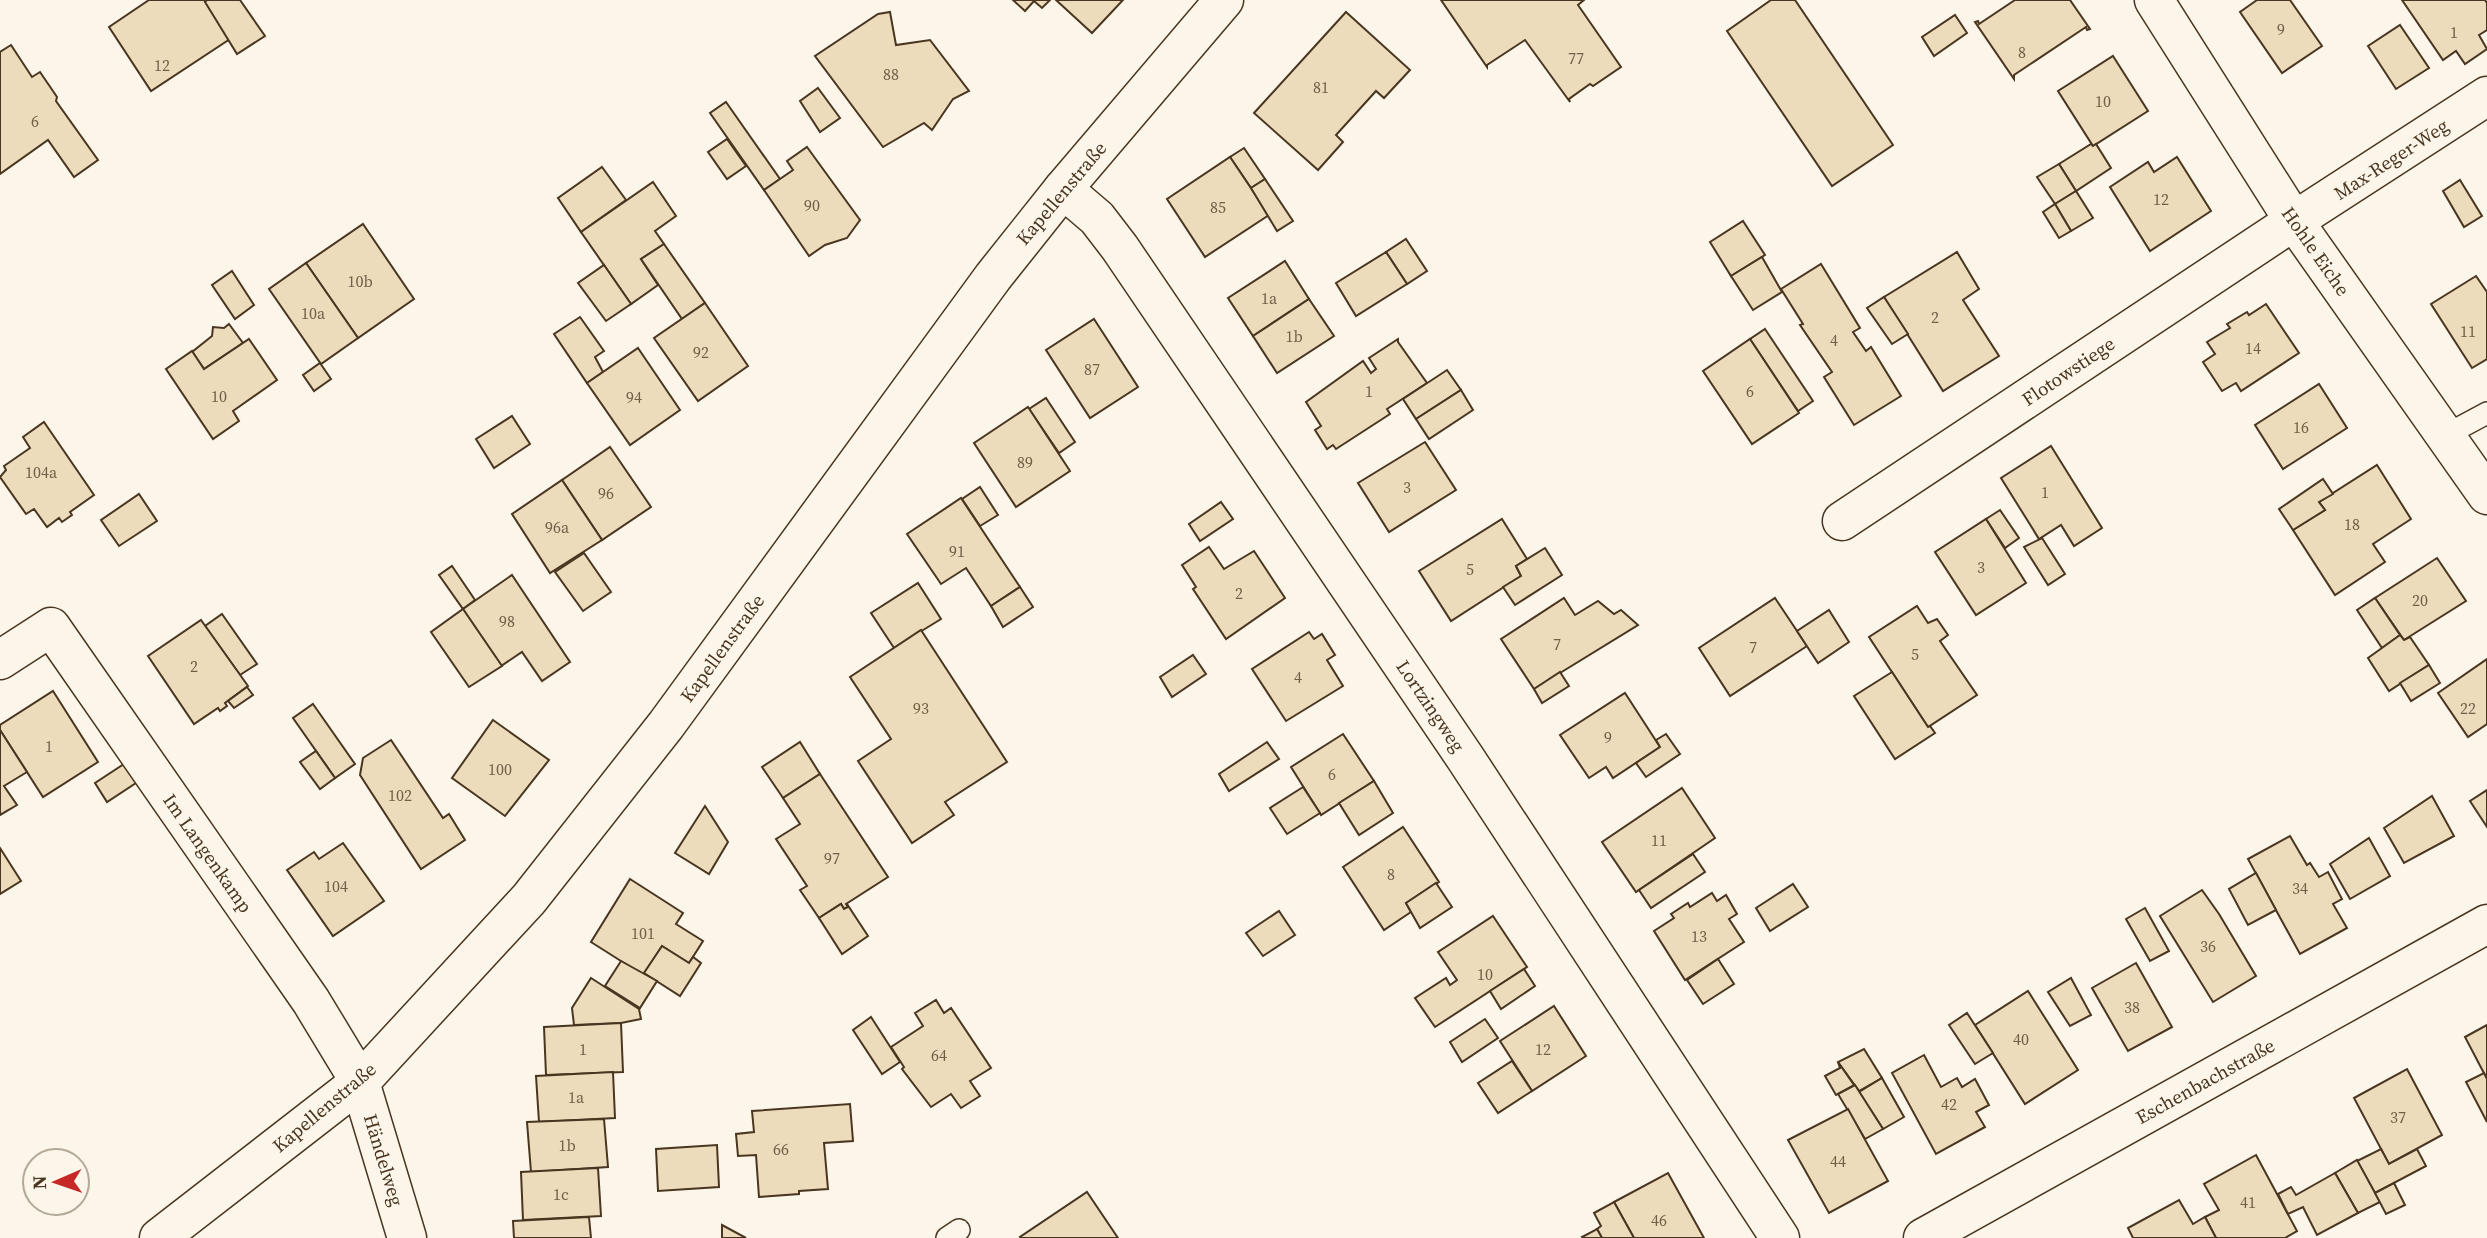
<svg xmlns="http://www.w3.org/2000/svg" width="2487" height="1238" viewBox="0 0 2487 1238" font-family="'Source Serif 4',serif">
	<style>
		.building { fill: #ecdcbc; stroke: #4a3520; stroke-width: 2 }
		.lines { fill: none; stroke-linecap: round; stroke-linejoin: round }
		.lane-casing { stroke: #4a3520; stroke-width: 24 }
		.street-casing { stroke: #4a3520; stroke-width: 41 }
		.primary-casing { stroke: #4a3520; stroke-width: 41 }
		.lane { stroke: #fbf6e9; stroke-width: 21 }
		.street { stroke: #fbf6e9; stroke-width: 38 }
		.primary { stroke: #fbf6e9; stroke-width: 38 }
		.labels { text-anchor: middle; stroke-width: 5; stroke-linejoin: round; paint-order: stroke }
		.number-label { font-size: 16px; fill: #725f47 }
		.street-label { font-size: 19px; fill: #4a3520; stroke: #fbf6e9 }
	</style>
	<rect width="100%" height="100%" fill="#fbf6e9"/>
	<g class="building">
		<path d="M149,0H204L230,39L151,91L109,27Z"/>
		<path d="M207,0H240L265,36L237,54L205,2Z"/>
		<path d="M1013,0H1050L1042,8L1034,1L1025,11Z"/>
		<path d="M1056,0H1123L1092,33Z"/>
		<path d="M1441,0H1584L1578,5L1621,67L1593,86L1590,84L1569,99L1570,102L1525,40L1487,65V67Z"/>
		<path d="M1771,0H1795L1893,145L1832,186L1727,31Z"/>
		<path d="M2015,0H2070L2090,29L2087,30L2086,27L2014,75V79L1975,22L1978,21L1979,24Z"/>
		<path d="M2257,0H2290L2322,46L2282,73L2240,12Z"/>
		<path d="M2402,0H2485L2487,3V30L2479,35L2487,49L2465,64L2456,51L2443,60Z"/>
		<path d="M890,12L896,45L930,40L969,91L953,99L932,130L924,123L883,147L815,56L878,14Z"/>
		<path d="M1346,12L1410,70L1384,98L1376,91L1336,135L1343,142L1318,170L1254,113Z"/>
		<path d="M1955,15L1967,33L1934,56L1922,37Z"/>
		<path d="M2400,25L2429,68L2396,89L2368,46Z"/>
		<path d="M11,45L32,77L40,72L57,97L56,101L98,160L74,177L48,140L0,174V52Z"/>
		<path d="M2113,56L2148,111L2093,146L2058,91Z"/>
		<path d="M818,88L840,118L820,132L800,101Z"/>
		<path d="M726,102L780,179L764,190L710,113Z"/>
		<path d="M727,139L746,166L727,179L708,152Z"/>
		<path d="M2091,144L2093,146L2096,144L2111,168L2076,191L2059,164Z"/>
		<path d="M807,147L860,220L847,238L825,245L809,256L764,190L793,170L787,161Z"/>
		<path d="M1244,148L1265,179L1251,188L1230,157Z"/>
		<path d="M1230,157L1269,215L1205,257L1167,199Z"/>
		<path d="M2177,157L2211,211L2150,251L2110,187L2148,162L2154,172Z"/>
		<path d="M2059,164L2076,191L2055,204L2037,177Z"/>
		<path d="M602,167L626,200L581,232L558,198Z"/>
		<path d="M1265,179L1293,221L1277,231L1251,188Z"/>
		<path d="M2460,180L2482,216L2464,227L2443,191Z"/>
		<path d="M653,182L676,216L655,231L664,244L641,259L658,285L631,304L581,232Z"/>
		<path d="M2076,191L2093,218L2071,231L2055,204Z"/>
		<path d="M2055,204L2071,231L2059,238L2043,212Z"/>
		<path d="M1743,221L1765,255L1731,276L1710,242Z"/>
		<path d="M363,224L414,299L358,338L306,263Z"/>
		<path d="M1406,239L1427,271L1407,284L1386,252Z"/>
		<path d="M664,244L705,303L682,319L641,259Z"/>
		<path d="M1386,252L1407,284L1356,316L1336,283Z"/>
		<path d="M1957,252L1979,289L1963,300L1999,356L1943,391L1884,297Z"/>
		<path d="M1762,257L1782,292L1753,310L1731,276Z"/>
		<path d="M1285,261L1309,299L1253,336L1228,298Z"/>
		<path d="M306,263L358,338L321,364L269,289Z"/>
		<path d="M1821,264L1860,328L1853,332L1866,351L1871,347L1901,396L1854,425L1824,377L1832,372L1800,325L1803,324L1781,289Z"/>
		<path d="M604,265L631,304L606,321L578,283Z"/>
		<path d="M232,271L254,305L235,319L212,285Z"/>
		<path d="M2476,276L2487,292V359L2472,368L2431,304Z"/>
		<path d="M1884,297L1908,334L1892,344L1867,308Z"/>
		<path d="M1309,299L1334,336L1277,373L1253,336Z"/>
		<path d="M705,303L748,366L698,401L654,338Z"/>
		<path d="M2266,304L2299,353L2241,391L2236,383L2222,391L2203,362L2215,354L2207,342L2230,328L2227,324L2247,312L2249,315Z"/>
		<path d="M580,317L604,351L595,357L603,372L587,383L554,334Z"/>
		<path d="M1094,319L1138,387L1090,418L1046,350Z"/>
		<path d="M229,324L243,343L204,369L192,352L212,336L213,327L224,328Z"/>
		<path d="M1765,329L1813,401L1798,411L1750,339Z"/>
		<path d="M249,339L277,380L233,411L239,421L213,439L166,369L192,351L204,369Z"/>
		<path d="M1398,339V342L1427,383L1387,409L1390,414L1336,449L1333,445L1327,449L1315,430L1321,426L1306,402L1363,361L1371,373L1376,369L1369,358Z"/>
		<path d="M1750,339L1799,413L1752,444L1703,371Z"/>
		<path d="M638,348L680,410L630,445L587,383Z"/>
		<path d="M320,363L331,379L314,391L303,375Z"/>
		<path d="M1447,370L1461,390L1416,419L1403,399Z"/>
		<path d="M2319,384L2347,428L2283,469L2255,425Z"/>
		<path d="M1461,390L1473,410L1429,439L1416,419Z"/>
		<path d="M1046,398L1075,442L1059,453L1029,409Z"/>
		<path d="M1028,407L1070,471L1016,507L974,443Z"/>
		<path d="M512,416L530,444L494,468L476,439Z"/>
		<path d="M44,422L94,495L70,512L72,515L62,522L59,518L47,527L34,509L26,514L0,477L6,470L4,466L30,448L23,437Z"/>
		<path d="M1425,442L1456,490L1389,532L1358,483Z"/>
		<path d="M2051,446L2102,528L2074,546L2061,525L2039,539L2001,478Z"/>
		<path d="M610,447L651,507L602,540L562,480Z"/>
		<path d="M2377,465L2411,519L2373,544L2385,562L2335,595L2293,530L2325,510L2319,502Z"/>
		<path d="M2323,479L2333,494L2319,502L2325,510L2293,530L2279,509Z"/>
		<path d="M562,480L602,540L550,573L512,514Z"/>
		<path d="M980,487L998,515L980,526L962,499Z"/>
		<path d="M139,494L157,521L119,546L101,520Z"/>
		<path d="M961,498L1020,587L991,606L966,568L941,584L907,534Z"/>
		<path d="M1221,502L1233,519L1200,541L1189,524Z"/>
		<path d="M2000,510L2019,538L2005,548L1986,519Z"/>
		<path d="M1502,519L1527,559L1516,566L1521,576L1451,621L1419,571Z"/>
		<path d="M1986,519L2026,583L1976,615L1935,552Z"/>
		<path d="M2042,538L2065,574L2048,585L2024,547Z"/>
		<path d="M1209,547L1224,569L1254,551L1285,598L1226,639L1193,589L1196,587L1182,565Z"/>
		<path d="M1545,548L1562,575L1515,605L1503,587L1521,576L1516,566Z"/>
		<path d="M584,553L611,592L583,611L555,572Z"/>
		<path d="M2437,558L2466,601L2404,640L2375,598Z"/>
		<path d="M452,566L475,600L463,609L439,575Z"/>
		<path d="M512,575L570,662L542,681L522,652L501,666L463,609Z"/>
		<path d="M918,583L941,619L894,648L871,613Z"/>
		<path d="M1020,587L1033,607L1003,627L991,606Z"/>
		<path d="M1564,598L1575,615L1598,601L1614,614L1621,610L1638,625L1534,689L1501,639Z"/>
		<path d="M1775,598L1807,646L1730,696L1699,648Z"/>
		<path d="M2375,598L2400,635L2382,648L2357,610Z"/>
		<path d="M1917,606L1928,623L1937,619L1948,635L1940,641L1977,695L1928,727L1869,637Z"/>
		<path d="M463,609L502,666L469,687L431,632Z"/>
		<path d="M1829,610L1849,642L1818,663L1797,631Z"/>
		<path d="M222,614L257,664L240,675L205,626Z"/>
		<path d="M201,620L248,686L225,703L227,706L220,711L218,708L194,724L148,656Z"/>
		<path d="M921,630L1007,762L945,802L954,815L912,843L858,761L891,739L850,677Z"/>
		<path d="M1309,632L1314,639L1322,634L1335,655L1327,660L1343,686L1286,721L1252,669Z"/>
		<path d="M2400,635L2404,640L2410,637L2429,665L2389,691L2368,658Z"/>
		<path d="M1193,655L1206,674L1172,697L1160,677Z"/>
		<path d="M2487,659V724L2468,737L2438,693Z"/>
		<path d="M2429,665L2440,683L2411,701L2400,683Z"/>
		<path d="M1560,672L1569,686L1542,703L1534,689Z"/>
		<path d="M1892,672L1928,727L1930,726L1935,733L1895,759L1854,696Z"/>
		<path d="M247,687L253,695L234,708L228,701Z"/>
		<path d="M53,691L98,762L43,797L0,730V725Z"/>
		<path d="M1625,693L1660,747L1613,778L1606,767L1589,778L1560,735Z"/>
		<path d="M313,704L355,764L335,778L293,718Z"/>
		<path d="M493,720L549,760L505,816L452,778Z"/>
		<path d="M0,730L27,772L4,786L17,805L0,815Z"/>
		<path d="M1343,734L1374,781L1321,815L1291,767Z"/>
		<path d="M1666,734L1680,754L1646,777L1636,763L1660,747L1656,740Z"/>
		<path d="M391,740L443,818L449,814L465,840L421,869L360,775L363,758Z"/>
		<path d="M800,742L820,774L783,798L762,767Z"/>
		<path d="M1267,742L1279,759L1229,791L1219,774Z"/>
		<path d="M316,751L335,778L320,789L300,762Z"/>
		<path d="M127,762L139,781L107,802L95,783Z"/>
		<path d="M820,774L888,877L846,904L848,907L844,909L841,904L819,918L800,890L807,886L776,839L800,824L783,798Z"/>
		<path d="M1374,781L1393,813L1359,835L1339,803Z"/>
		<path d="M1303,787L1320,813L1287,834L1270,808Z"/>
		<path d="M1682,788L1715,838L1636,892L1602,842Z"/>
		<path d="M2487,790V827L2470,801Z"/>
		<path d="M2432,796L2454,836L2404,863L2384,828Z"/>
		<path d="M705,806L728,842L709,874L675,853Z"/>
		<path d="M1403,827L1439,882L1406,903L1411,912L1384,930L1343,867Z"/>
		<path d="M2290,836L2307,865L2310,863L2319,877L2328,872L2342,899L2333,904L2347,928L2300,954L2248,859Z"/>
		<path d="M2369,838L2390,876L2350,899L2330,864Z"/>
		<path d="M343,843L384,901L333,936L287,870L314,852L319,859Z"/>
		<path d="M0,848L21,881L0,894Z"/>
		<path d="M1693,854L1705,872L1651,908L1639,890Z"/>
		<path d="M2256,873L2276,910L2248,925L2229,889Z"/>
		<path d="M630,879L683,913L676,924L703,941L689,963L662,946L643,975L591,942Z"/>
		<path d="M1436,883L1452,907L1420,928L1406,903Z"/>
		<path d="M1793,884L1808,907L1770,931L1756,908Z"/>
		<path d="M2202,890L2219,914L2256,976L2213,1002L2160,916Z"/>
		<path d="M1712,893L1717,901L1726,895L1737,914L1729,919L1744,942L1685,980L1654,931L1674,918L1671,914L1688,903L1690,907Z"/>
		<path d="M841,904L844,909L848,907L847,904L868,936L842,954L819,918Z"/>
		<path d="M2145,908L2169,951L2150,961L2126,919Z"/>
		<path d="M1279,911L1295,935L1263,956L1246,933Z"/>
		<path d="M1493,916L1527,967L1435,1027L1415,998L1446,978L1450,985L1457,980L1438,952Z"/>
		<path d="M662,946L689,963L693,957L701,963L680,996L644,973Z"/>
		<path d="M1718,959L1734,984L1703,1004L1687,980Z"/>
		<path d="M621,961L657,981L640,1008L605,986Z"/>
		<path d="M2136,963L2172,1027L2128,1051L2092,988Z"/>
		<path d="M1524,969L1535,986L1501,1009L1490,991Z"/>
		<path d="M591,978L639,1009L641,1019L621,1023L574,1025L572,1008Z"/>
		<path d="M2071,978L2091,1015L2070,1026L2048,992Z"/>
		<path d="M2028,991L2078,1070L2025,1104L1975,1025Z"/>
		<path d="M936,1000L944,1013L951,1008L991,1068L970,1081L980,1096L961,1108L951,1094L931,1107L902,1069L904,1067L891,1047L923,1026L915,1013Z"/>
		<path d="M1554,1006L1586,1056L1532,1091L1500,1041Z"/>
		<path d="M1967,1013L1993,1053L1975,1064L1949,1025Z"/>
		<path d="M871,1017L900,1062L882,1074L853,1030Z"/>
		<path d="M1485,1019L1498,1038L1462,1062L1450,1042Z"/>
		<path d="M621,1023L623,1072L546,1075L544,1027Z"/>
		<path d="M2487,1025V1079L2465,1037Z"/>
		<path d="M1864,1049L1882,1078L1859,1091L1838,1062Z"/>
		<path d="M1924,1055L1941,1087L1957,1078L1962,1087L1975,1079L1989,1105L1976,1112L1985,1127L1936,1154L1892,1073Z"/>
		<path d="M1512,1061L1532,1091L1498,1113L1478,1083Z"/>
		<path d="M1838,1062L1854,1085L1836,1095L1825,1076L1840,1068Z"/>
		<path d="M2407,1069L2442,1135L2389,1164L2354,1098Z"/>
		<path d="M613,1072L615,1118L539,1122L536,1076Z"/>
		<path d="M2484,1073L2487,1079V1122L2466,1082Z"/>
		<path d="M1882,1078L1904,1117L1883,1129L1859,1092Z"/>
		<path d="M1855,1085L1883,1129L1865,1139L1838,1094Z"/>
		<path d="M850,1104L853,1141L824,1143L828,1189L799,1191V1194L759,1197L756,1155L738,1156L736,1134L754,1132L752,1111Z"/>
		<path d="M1848,1109L1888,1181L1829,1213L1788,1140Z"/>
		<path d="M604,1119L608,1167L531,1172L527,1122Z"/>
		<path d="M717,1145L719,1187L658,1191L656,1149Z"/>
		<path d="M2381,1149L2389,1164L2417,1149L2426,1166L2375,1193L2357,1161Z"/>
		<path d="M2256,1155L2297,1231L2285,1238H2216L2205,1217L2219,1210L2204,1184Z"/>
		<path d="M2357,1160L2380,1202L2358,1213L2335,1173Z"/>
		<path d="M598,1168L601,1216L523,1220L521,1172Z"/>
		<path d="M1668,1173L1704,1238H1634L1614,1202Z"/>
		<path d="M2335,1173L2358,1213L2317,1235L2303,1207L2288,1214L2278,1194L2291,1187L2296,1195Z"/>
		<path d="M2394,1183L2405,1205L2386,1214L2375,1193Z"/>
		<path d="M1087,1192L1118,1238H1021L1020,1237Z"/>
		<path d="M2179,1200L2193,1224L2205,1217L2216,1238H2133L2128,1228Z"/>
		<path d="M1614,1202L1634,1238H1602L1597,1229L1601,1226L1594,1213Z"/>
		<path d="M589,1217L591,1238H514L513,1221Z"/>
		<path d="M722,1225L746,1238H722Z"/>
		<path d="M1597,1229L1602,1238H1583L1582,1237Z"/>
	</g>
	<g class="lines">
		<defs>
			<g id="lane">
				<path d="M2446,435L2487,413"/>
				<path d="M947,1238L959,1230"/>
			</g>
			<g id="street">
				<path d="M2154,0L2294,221L2487,495"/>
				<path d="M1063,189L1097,218L1120,248L1466,759L1780,1238"/>
				<path d="M1842,521L2294,221L2487,96"/>
				<path d="M0,660L51,627L311,1001L360,1082L407,1238"/>
				<path d="M1923,1238L2487,924"/>
			</g>
			<path id="primary" d="M159,1238L360,1082L529,899L666,725L993,277L1063,189L1224,0"/>
		</defs>
		<use href="#lane" class="lane-casing"/>
		<use href="#street" class="street-casing"/>
		<use href="#primary" class="primary-casing"/>
		<use href="#lane" class="lane"/>
		<use href="#street" class="street"/>
		<use href="#primary" class="primary"/>
	</g>
	<g class="labels">
		<g class="number-label">
			<text x="2281" y="35">9</text>
			<text x="2454" y="38">1</text>
			<text x="2022" y="58">8</text>
			<text x="1576" y="64">77</text>
			<text x="162" y="71">12</text>
			<text x="891" y="80">88</text>
			<text x="1321" y="93">81</text>
			<text x="2103" y="107">10</text>
			<text x="35" y="127">6</text>
			<text x="2161" y="205">12</text>
			<text x="812" y="211">90</text>
			<text x="1218" y="213">85</text>
			<text x="360" y="287">10b</text>
			<text x="1269" y="304">1a</text>
			<text x="313" y="319">10a</text>
			<text x="1935" y="323">2</text>
			<text x="2468" y="337">11</text>
			<text x="1294" y="342">1b</text>
			<text x="1834" y="346">4</text>
			<text x="2253" y="354">14</text>
			<text x="701" y="358">92</text>
			<text x="1092" y="375">87</text>
			<text x="1369" y="397">1</text>
			<text x="1750" y="397">6</text>
			<text x="219" y="402">10</text>
			<text x="634" y="403">94</text>
			<text x="2301" y="433">16</text>
			<text x="1025" y="468">89</text>
			<text x="41" y="478">104a</text>
			<text x="1407" y="493">3</text>
			<text x="2045" y="498">1</text>
			<text x="606" y="499">96</text>
			<text x="2352" y="530">18</text>
			<text x="557" y="533">96a</text>
			<text x="957" y="557">91</text>
			<text x="1981" y="573">3</text>
			<text x="1470" y="575">5</text>
			<text x="1239" y="599">2</text>
			<text x="2420" y="606">20</text>
			<text x="507" y="627">98</text>
			<text x="1557" y="650">7</text>
			<text x="1753" y="653">7</text>
			<text x="1915" y="660">5</text>
			<text x="194" y="672">2</text>
			<text x="1298" y="683">4</text>
			<text x="921" y="714">93</text>
			<text x="2468" y="714">22</text>
			<text x="1608" y="743">9</text>
			<text x="49" y="752">1</text>
			<text x="500" y="775">100</text>
			<text x="1332" y="780">6</text>
			<text x="400" y="801">102</text>
			<text x="1659" y="846">11</text>
			<text x="832" y="864">97</text>
			<text x="1391" y="880">8</text>
			<text x="336" y="892">104</text>
			<text x="2300" y="894">34</text>
			<text x="643" y="939">101</text>
			<text x="1699" y="942">13</text>
			<text x="2208" y="952">36</text>
			<text x="1485" y="980">10</text>
			<text x="2132" y="1013">38</text>
			<text x="2021" y="1045">40</text>
			<text x="583" y="1055">1</text>
			<text x="1543" y="1055">12</text>
			<text x="939" y="1061">64</text>
			<text x="576" y="1103">1a</text>
			<text x="1949" y="1110">42</text>
			<text x="2398" y="1123">37</text>
			<text x="567" y="1151">1b</text>
			<text x="781" y="1155">66</text>
			<text x="1838" y="1167">44</text>
			<text x="561" y="1200">1c</text>
			<text x="2248" y="1208">41</text>
			<text x="1659" y="1226">46</text>
		</g>
		<g class="street-label">
			<text transform="translate(2391 159) rotate(-33)" y="7">Max-Reger-Weg</text>
			<text transform="translate(1061 193) rotate(-50)" y="7">Kapellenstraße</text>
			<text transform="translate(2316 251) rotate(55)" y="7">Hohle Eiche</text>
			<text transform="translate(2068 371) rotate(-34)" y="7">Flotowstiege</text>
			<text transform="translate(722 648) rotate(-54)" y="7">Kapellenstraße</text>
			<text transform="translate(1431 706) rotate(56)" y="7">Lortzingweg</text>
			<text transform="translate(208 853) rotate(55)" y="7">Im Langenkamp</text>
			<text transform="translate(2205 1081) rotate(-29)" y="7">Eschenbachstraße</text>
			<text transform="translate(324 1107) rotate(-40)" y="7">Kapellenstraße</text>
			<text transform="translate(384 1160) rotate(73)" y="7">Händelweg</text>
		</g>
	</g>
	<g transform="translate(56 1182) rotate(268)"><circle r="33" fill="#fbf6e9" stroke="#b4a999" stroke-width="2"/>
	<path d="M0-5L12 26L0 18L-12 26Z" fill="#c62828"/>
	<text y="-10" font-size="19" font-weight="bold" text-anchor="middle" fill="#4a3520">N</text>
	</g>
</svg>
